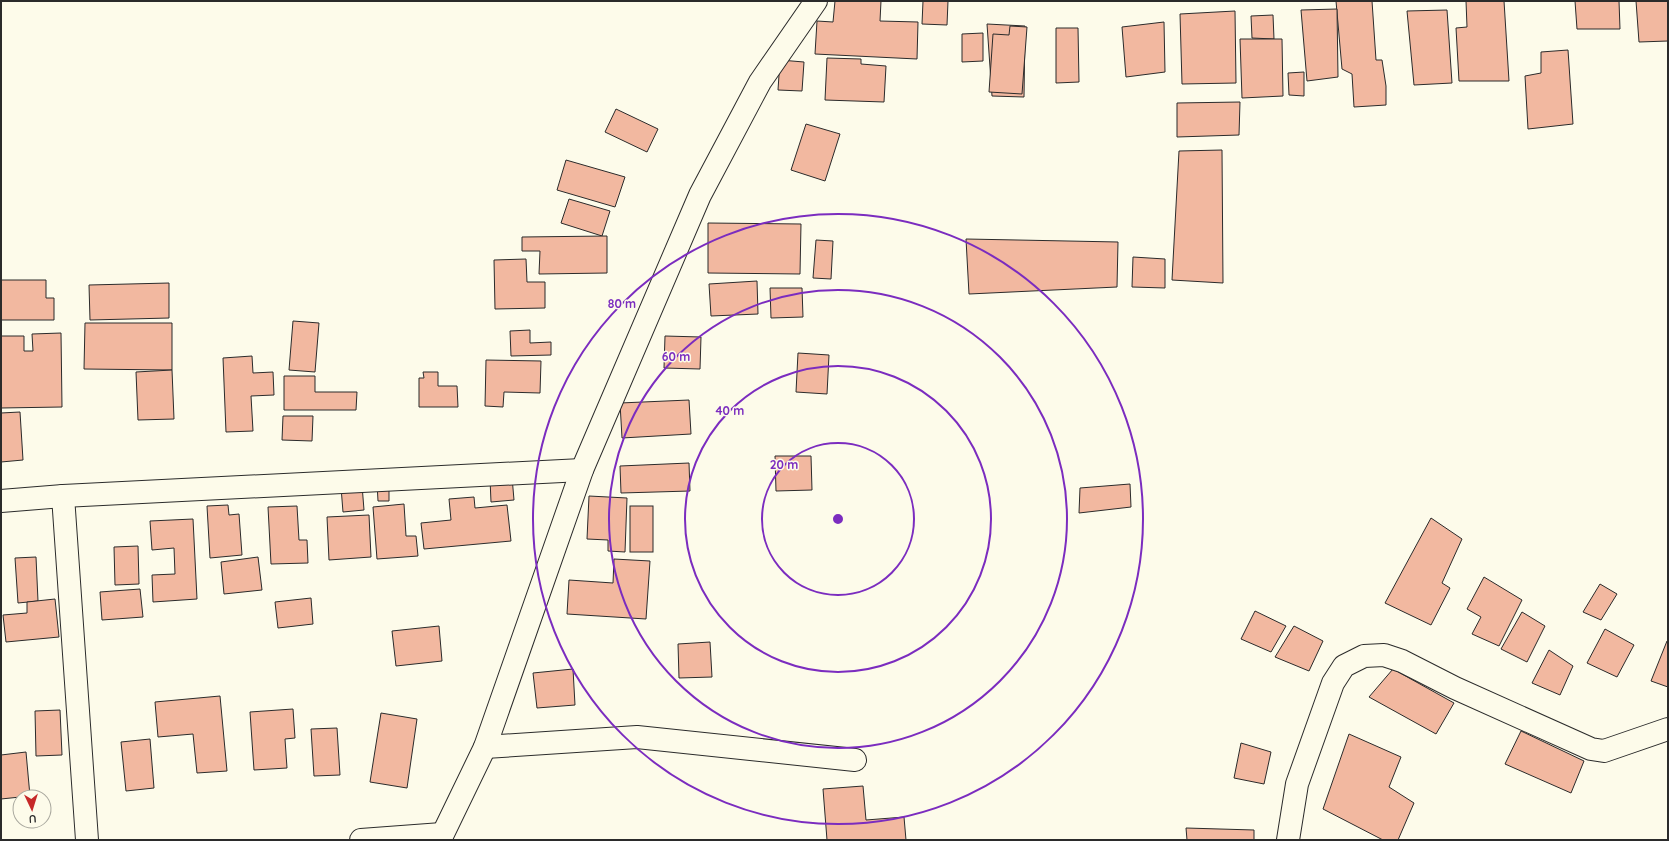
<svg xmlns="http://www.w3.org/2000/svg" width="1669" height="841" viewBox="0 0 1669 841" font-family="Quicksand,sans-serif">
	<style>
		.building { fill: #f2b8a0; stroke: #2b2b2b }
		.lines { fill: none; stroke-linecap: round; stroke-linejoin: round }
		.minor-casing { stroke: #2b2b2b; stroke-width: 24 }
		.minor { stroke: #fdfbea; stroke-width: 22 }
		.ring { fill: none; stroke: #7b2cbf; stroke-width: 2 }
		.centre { fill: #7b2cbf; stroke: #fdfbea; stroke-width: 2 }
		.ring-label { font-size: 12px; text-anchor: middle; font-weight: bold; fill: #7b2cbf; stroke: #fdfbea; stroke-width: 3; stroke-linejoin: round; paint-order: stroke }
	</style>
	<rect width="100%" height="100%" fill="#fdfbea"/>
	<g class="building">
		<path d="M835,1H881L880,21L918,22L917,59L815,54L817,21L833,22Z"/>
		<path d="M923,1H948L947,25L922,24Z"/>
		<path d="M1336,1H1372L1376,60H1382L1386,86V105L1354,107L1352,74L1342,69Z"/>
		<path d="M1466,1H1504L1509,81H1459L1456,28L1467,27Z"/>
		<path d="M1575,1H1619L1620,29H1577Z"/>
		<path d="M1636,1H1668V41L1639,42Z"/>
		<path d="M1337,9L1338,77L1307,81L1301,10Z"/>
		<path d="M1447,10L1452,83L1414,85L1407,11Z"/>
		<path d="M1235,11L1236,83L1182,84L1180,14Z"/>
		<path d="M1273,15L1274,39L1252,38L1251,16Z"/>
		<path d="M1164,22L1165,72L1126,77L1122,27Z"/>
		<path d="M987,24L1025,26L1024,97L992,96Z"/>
		<path d="M1010,26L1027,27L1022,94L989,92L993,34L1009,35Z"/>
		<path d="M1056,28H1078L1079,82L1056,83Z"/>
		<path d="M983,33V61L962,62V34Z"/>
		<path d="M1240,39H1282L1283,96L1242,98Z"/>
		<path d="M1568,50L1573,124L1528,129L1525,76L1541,73V52Z"/>
		<path d="M827,58L861,59V64L886,66L884,102L825,100Z"/>
		<path d="M780,60L804,62L802,91L778,90Z"/>
		<path d="M1304,72V96L1289,95L1288,73Z"/>
		<path d="M1240,102L1239,135L1177,137V103Z"/>
		<path d="M616,109L658,129L647,152L605,132Z"/>
		<path d="M806,124L840,134L825,181L791,170Z"/>
		<path d="M1222,150L1223,283L1172,280L1179,151Z"/>
		<path d="M566,160L625,177L615,207L557,190Z"/>
		<path d="M569,199L610,211L602,236L561,223Z"/>
		<path d="M708,223L801,224L800,274L708,273Z"/>
		<path d="M607,236V273L539,274L540,251H522V237Z"/>
		<path d="M966,239L1118,242L1117,287L969,294Z"/>
		<path d="M816,240L833,241L831,279L813,278Z"/>
		<path d="M1133,257L1165,259V288L1132,287Z"/>
		<path d="M526,259L527,282H545V308L495,309L494,260Z"/>
		<path d="M1,280H46V298H54V320H1Z"/>
		<path d="M757,281L758,314L711,316L709,284Z"/>
		<path d="M169,283V318L90,320L89,285Z"/>
		<path d="M770,288H802L803,317L771,318Z"/>
		<path d="M293,321L319,323L315,372L289,370Z"/>
		<path d="M85,323H172V370L84,369Z"/>
		<path d="M530,330V343L551,342V355L511,356L510,331Z"/>
		<path d="M61,333L62,407L1,408V336H24V351H33L32,334Z"/>
		<path d="M665,336L701,337L700,369L664,368Z"/>
		<path d="M798,353L829,355L827,394L796,392Z"/>
		<path d="M252,356L253,373L273,372L274,395L251,396L253,431L226,432L223,358Z"/>
		<path d="M486,360L541,361L540,393L504,392L503,407L485,406Z"/>
		<path d="M172,370L174,419L138,420L136,372Z"/>
		<path d="M423,372H438V386H457L458,407H419V378H424Z"/>
		<path d="M284,376H315V392H357L356,410H284Z"/>
		<path d="M689,400L691,434L622,438L620,403Z"/>
		<path d="M20,412L23,460L1,462V413Z"/>
		<path d="M283,416H313L312,441L282,440Z"/>
		<path d="M775,456H811L812,490L776,491Z"/>
		<path d="M689,463L690,491L621,493L620,466Z"/>
		<path d="M512,477L514,500L491,502L490,479Z"/>
		<path d="M377,483H389V501H378Z"/>
		<path d="M1130,484L1131,507L1079,513L1080,488Z"/>
		<path d="M362,485L364,510L343,512L341,487Z"/>
		<path d="M589,496L627,498L625,552L608,551V540L587,539Z"/>
		<path d="M474,497L475,508L507,505L511,541L424,549L421,523L451,520L449,499Z"/>
		<path d="M404,504L406,536H416L418,556L377,559L373,507Z"/>
		<path d="M228,505L229,515L239,514L242,555L210,558L207,506Z"/>
		<path d="M297,506L299,540H307L308,563L271,564L268,507Z"/>
		<rect x="630" y="506" width="23" height="46"/>
		<path d="M369,515L371,557L329,560L327,517Z"/>
		<path d="M1431,518L1462,539L1442,583L1450,588L1431,625L1385,603Z"/>
		<path d="M193,519L197,599L153,602L152,575L175,574L174,548L152,550L150,521Z"/>
		<path d="M138,546L139,584L115,585L114,547Z"/>
		<path d="M36,557L38,601L18,603L15,558Z"/>
		<path d="M258,557L262,590L224,594L221,562Z"/>
		<path d="M614,559L650,561L646,619L567,614L569,580L613,583Z"/>
		<path d="M1484,577L1522,600L1499,646L1472,634L1481,617L1467,609Z"/>
		<path d="M1600,584L1617,594L1601,620L1583,612Z"/>
		<path d="M140,589L143,617L102,620L100,592Z"/>
		<path d="M311,598L313,624L278,628L275,602Z"/>
		<path d="M55,599L59,637L6,642L3,615L27,613V602Z"/>
		<path d="M1255,611L1286,626L1271,652L1241,639Z"/>
		<path d="M1522,612L1545,626L1527,662L1501,649Z"/>
		<path d="M439,626L442,661L396,666L392,631Z"/>
		<path d="M1294,626L1323,641L1309,671L1275,657Z"/>
		<path d="M1605,629L1634,645L1617,677L1587,663Z"/>
		<path d="M1667,641L1668,642V687L1651,681Z"/>
		<path d="M710,642L712,677L679,678L678,644Z"/>
		<path d="M1549,650L1573,666L1560,695L1532,683Z"/>
		<path d="M573,669L575,705L537,708L533,673Z"/>
		<path d="M1393,669L1454,703L1436,734L1369,697Z"/>
		<path d="M220,696L227,771L197,773L193,734L158,737L155,702Z"/>
		<path d="M293,709L295,738L285,739L287,768L254,770L250,712Z"/>
		<path d="M60,710L62,755L36,756L35,711Z"/>
		<path d="M381,713L417,719L407,788L370,782Z"/>
		<path d="M337,728L340,775L314,776L311,729Z"/>
		<path d="M1521,731L1584,761L1571,793L1505,764Z"/>
		<path d="M1349,734L1401,757L1389,787L1414,803L1398,840H1383L1323,809Z"/>
		<path d="M150,739L154,788L126,791L121,742Z"/>
		<path d="M1241,743L1271,752L1264,784L1234,778Z"/>
		<path d="M26,752L30,796L1,799V755Z"/>
		<path d="M863,786L866,820L904,817L906,840H827L823,789Z"/>
		<path d="M1186,828L1254,830V840H1187Z"/>
	</g>
	<g class="lines">
		<defs>
			<g id="minor">
				<path d="M63,496L87,840"/>
				<path d="M1,501L63,496L582,470"/>
				<path d="M485,747L637,737L855,760"/>
				<path d="M361,840L442,834"/>
				<path d="M440,840L485,747L582,470L700,195L760,82L816,1"/>
				<path d="M1288,840L1297,784L1333,683L1344,666L1364,656L1384,655L1402,661L1455,688L1591,749L1604,751L1668,729"/>
			</g>
		</defs>
		<use href="#minor" class="minor-casing"/>
		<use href="#minor" class="minor"/>
	</g>
	<g class="ring">
		<circle cx="838" cy="519" r="76"/>
		<circle cx="838" cy="519" r="153"/>
		<circle cx="838" cy="519" r="229"/>
		<circle cx="838" cy="519" r="305"/>
	</g>
	<circle cx="838" cy="519" r="6" class="centre"/>
	<g class="ring-label">
		<text x="622" y="308">80 m</text>
		<text x="676" y="361">60 m</text>
		<text x="730" y="415">40 m</text>
		<text x="784" y="469">20 m</text>
	</g>
	<rect width="1669" height="841" fill="none" stroke="#2b2b2b" stroke-width="4"/>
	<g transform="translate(32 809) rotate(176)"><circle r="19" fill="#fdfbea" stroke="#a9a89e"/>
	<path d="M0-3L7 15L0 10L-7 15Z" fill="#c62828"/>
	<text y="-6" font-size="11" font-weight="bold" text-anchor="middle" fill="#2b2b2b">U</text>
	</g>
</svg>
